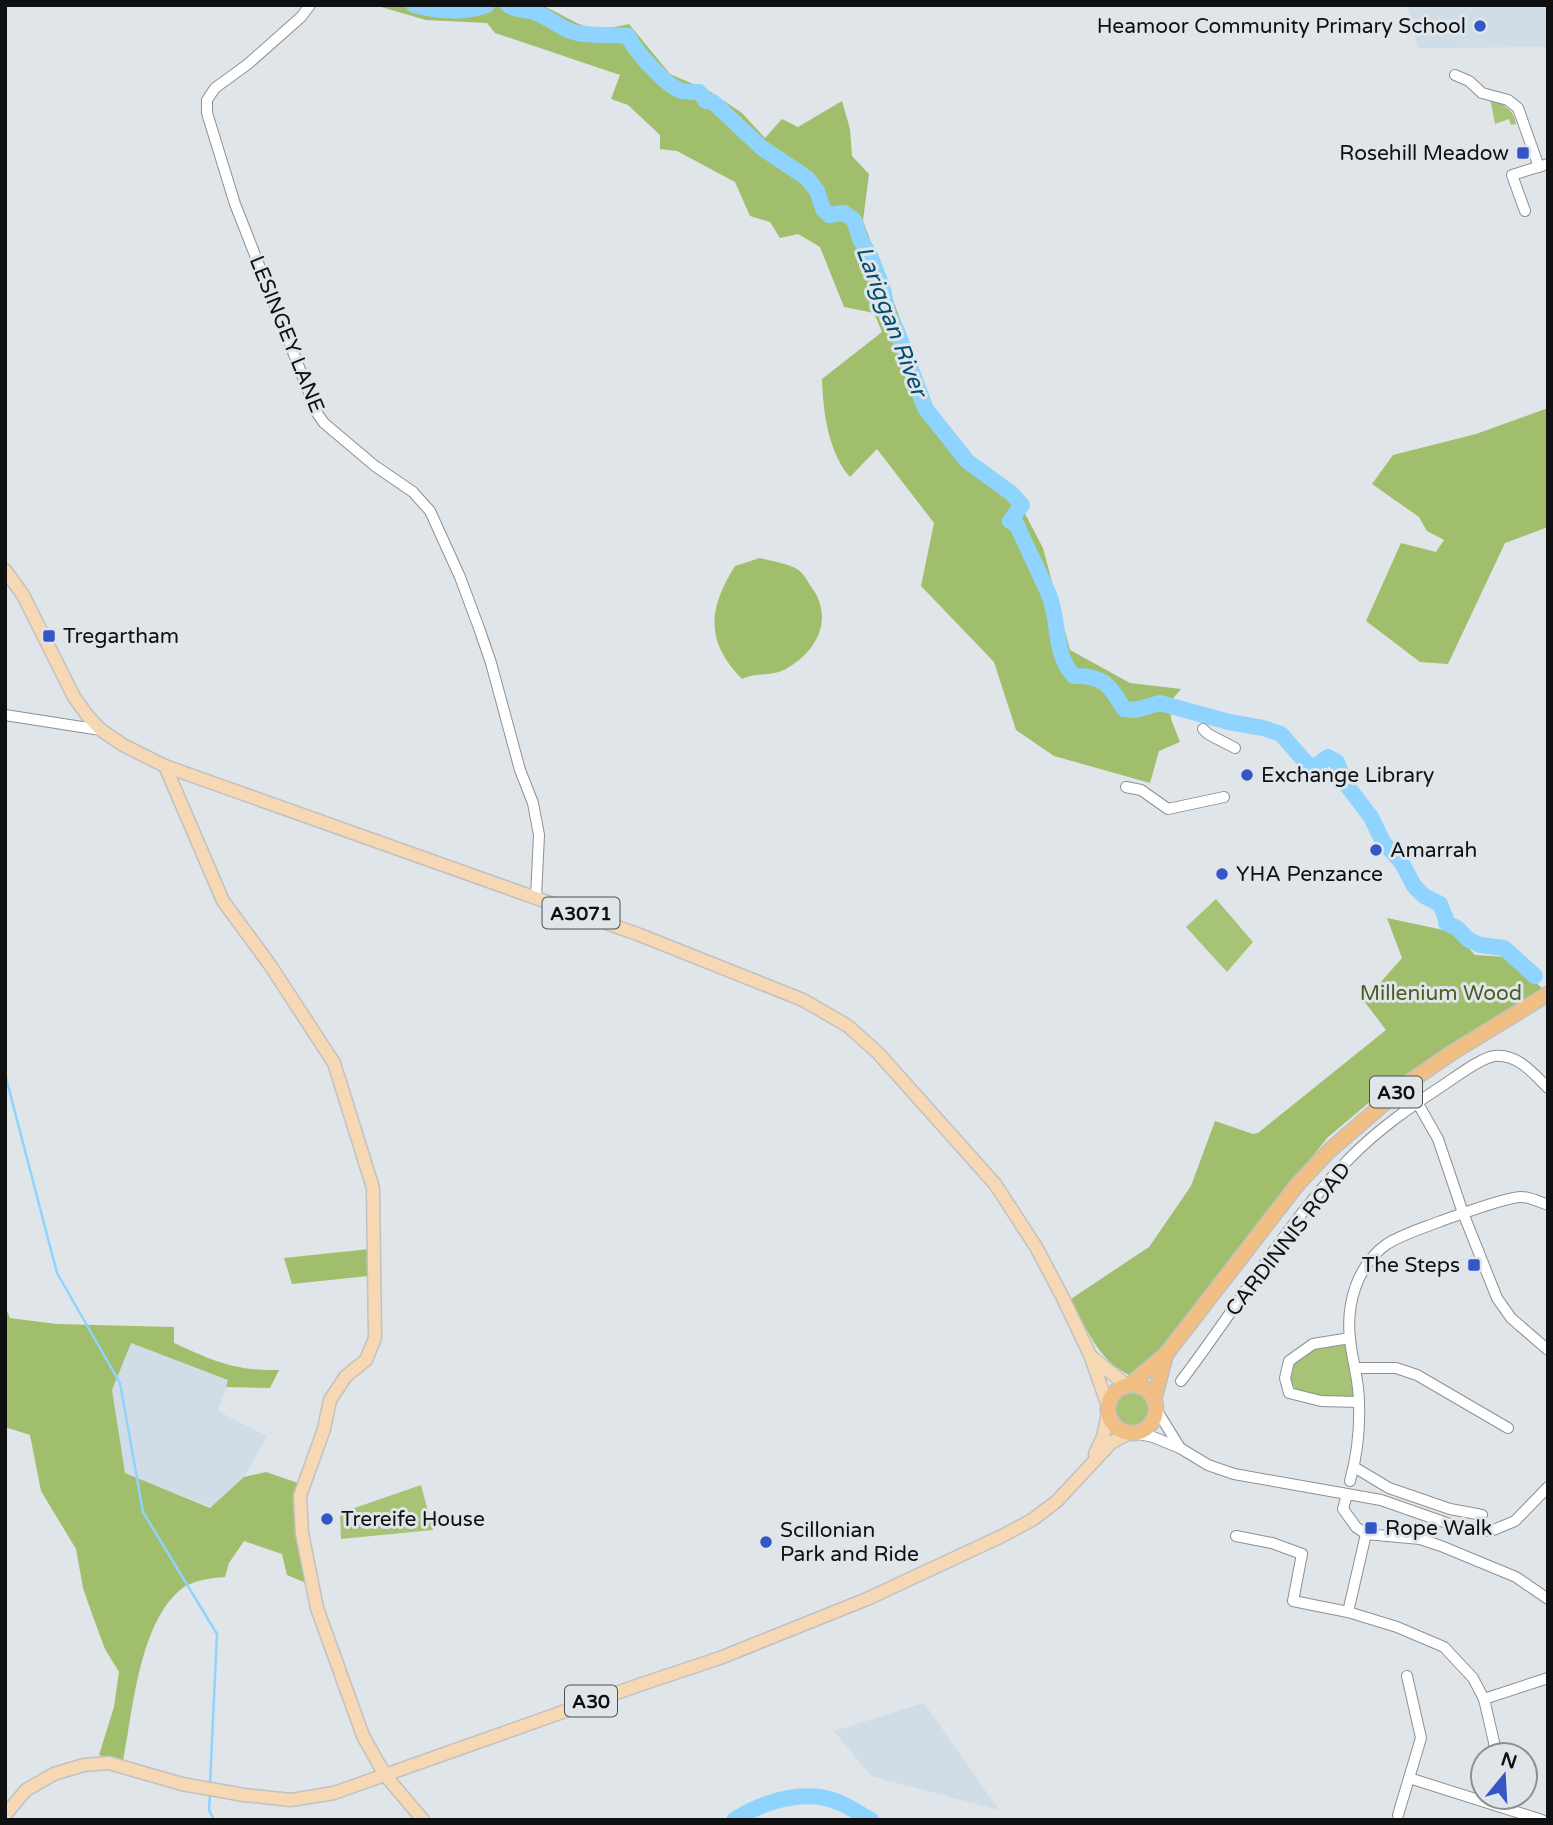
<svg xmlns="http://www.w3.org/2000/svg" width="1553" height="1825" viewBox="0 0 1553 1825" font-family="'Varela Round',sans-serif">
	<style>
		.built { fill: #d0dce6 }
		.green { fill: #a7c476 }
		.forest { fill: #a0be6b }
		.lines { fill: none; stroke-linecap: round; stroke-linejoin: round }
		.stream { stroke: #8fd4fe; stroke-width: 2.5 }
		.river { stroke: #8fd4fe; stroke-width: 16 }
		.minor-casing { stroke: #8c9195; stroke-width: 12 }
		.major-casing { stroke: #c0c1c1; stroke-width: 15 }
		.highway-casing { stroke: #c0c1c1; stroke-width: 17 }
		.minor { stroke: #fff; stroke-width: 10 }
		.major { stroke: #f7d8b5; stroke-width: 12 }
		.highway { stroke: #f1be83; stroke-width: 14 }
		.poi-dot { fill: #3456c7; stroke: #e0e5ea; stroke-width: 2.5 }
		.labels { text-anchor: middle; stroke-width: 6; stroke-linejoin: round; paint-order: stroke }
		.shield { fill: #e0e5ea; stroke: #4d5052; stroke-width: 2 }
		.shield-label { font-size: 19px; font-weight: bold; fill: #0e1011 }
		.poi-label { font-size: 21px; fill: #0e1011; stroke: #e0e5ea; text-anchor: start }
		.street-label { font-size: 21px; fill: #0e1011; stroke: #e0e5ea }
		.park-label { font-size: 21px; fill: #495d23; stroke: #e0e5ea }
		.water-label { font-size: 23px; font-style: italic; fill: #004e6f; stroke: #e0e5ea }
	</style>
	<rect width="100%" height="100%" fill="#e0e5ea"/>
	<g class="built">
		<path d="M1407,5H1548V47L1418,48Z"/>
		<path d="M130,1343L229,1380L218,1411L267,1436L244,1477L211,1507L124,1473L112,1390Z"/>
		<path d="M924,1703L999,1810L871,1776L834,1731Z"/>
	</g>
	<g class="green">
		<path d="M1490,98C1502,105 1514,108 1516,124L1511,125L1509,119L1495,124Z"/>
		<path d="M1216,899L1253,942L1227,972L1186,927Z"/>
		<path d="M1345,1340L1349,1347L1354,1396L1350,1399L1310,1394L1295,1389L1290,1380L1292,1364L1319,1344Z"/>
		<circle cx="1133" cy="1409" r="19"/>
		<path d="M421,1485L433,1530L341,1539L340,1513Z"/>
	</g>
	<g class="forest">
		<path d="M374,5H540C558,11 572,23 590,28C601,31 618,26 629,24L670,74L709,91L742,113L765,138L782,119L798,127L842,101L850,129L852,156L869,174L863,221L935,411L971,457L1009,483L1043,548L1070,650L1130,683L1181,689L1170,702L1171,719L1180,742L1159,751L1150,783L1054,756L1016,730L994,662L921,586L934,523L877,449L850,477C828,452 823,411 822,379L882,332L874,313L844,307L820,247L798,234L780,238L770,222L750,216L735,182L677,151L660,149V135L628,105L611,99L620,75L495,33L487,23L426,20Z"/>
		<path d="M1548,408V527L1505,543L1448,664L1420,662L1366,621L1401,543L1436,552L1444,540L1427,531L1419,517L1372,484L1393,455L1476,434Z"/>
		<path d="M760,558C771,561 786,563 797,569C802,572 807,580 810,585C834,616 819,649 789,667C773,678 759,671 742,679C705,641 708,609 735,566Z"/>
		<path d="M1387,918L1453,932L1475,955L1507,957L1542,988L1372,1100L1327,1138L1162,1348L1129,1375C1098,1360 1086,1328 1071,1299L1149,1247L1191,1186L1215,1121L1253,1134L1258,1133L1386,1030L1364,1001L1402,958Z"/>
		<path d="M370,1249L368,1276L292,1284L284,1258Z"/>
		<path d="M5,1307L10,1318L56,1324L174,1327V1343C214,1361 234,1371 279,1370L270,1388L226,1387L228,1380L131,1343L112,1390L125,1473L210,1508L244,1477L266,1472L301,1484L306,1583L287,1575L282,1554L244,1541L229,1563L225,1577C211,1578 192,1580 180,1590C139,1625 133,1710 123,1761L99,1755L114,1707L119,1672L105,1649L92,1614L83,1588L76,1549L41,1491L30,1435L5,1427Z"/>
	</g>
	<g class="lines">
		<g class="stream">
			<path d="M5,1074L57,1273L120,1383L143,1512L217,1634L210,1784"/>
			<path d="M210,1794L209,1810L214,1820"/>
		</g>
		<g class="river">
			<path d="M414,5C439,11 462,14 487,5"/>
			<path d="M508,5C519,11 523,9 534,12C547,16 556,25 568,30C583,37 609,34 628,36C634,50 667,87 682,91C687,92 693,92 699,92L706,101L713,102L762,148L807,178L817,191L823,209L829,215L844,213L854,220L860,239L870,255L883,289L888,314L897,331L925,408L967,461L1011,493L1022,505L1010,521L1017,525C1027,549 1039,571 1049,595C1060,621 1053,655 1074,676C1104,675 1110,686 1124,709L1135,710L1160,703L1229,722L1263,728L1281,734L1308,765L1316,766L1328,757L1337,762L1345,783L1371,817L1383,842L1402,863L1414,886L1424,896L1440,904L1446,919"/>
			<path d="M1446,923L1457,928L1469,940L1480,945L1504,948L1535,976"/>
			<path d="M734,1820C760,1804 789,1793 820,1797C838,1799 855,1811 871,1820"/>
		</g>
		<defs>
			<g id="minor">
				<path d="M310,5L301,17L248,64L215,88L207,100V113L235,204L317,413L324,423L375,466L413,492L430,511L460,577L479,628L491,663L520,770L533,803L539,835L536,897"/>
				<path d="M1455,75L1469,81L1482,93L1508,100L1518,108L1539,167"/>
				<path d="M1525,211L1512,175L1548,164"/>
				<path d="M5,715L101,730"/>
				<path d="M1203,729L1208,734L1235,748"/>
				<path d="M1126,787L1141,790L1168,809L1224,797"/>
				<path d="M1417,1102L1438,1139L1463,1213L1497,1298L1511,1318L1548,1350"/>
				<path d="M1350,1338L1313,1344L1289,1361L1285,1378L1289,1393L1321,1401L1359,1402"/>
				<path d="M1356,1368H1396L1417,1375L1508,1428"/>
				<path d="M1181,1381C1237,1308 1284,1226 1348,1160C1377,1130 1410,1107 1445,1084C1457,1076 1482,1057 1495,1056C1518,1054 1534,1074 1548,1088"/>
				<path d="M1156,1409L1180,1448"/>
				<path d="M1134,1433L1153,1437L1180,1448L1208,1465L1234,1474L1381,1500L1461,1528L1477,1531H1491L1515,1521L1548,1487"/>
				<path d="M1354,1467L1389,1488L1450,1509L1482,1515"/>
				<path d="M1350,1481C1357,1456 1360,1428 1359,1402C1359,1380 1352,1360 1350,1339C1346,1304 1357,1265 1387,1244C1403,1234 1423,1228 1441,1221C1456,1216 1508,1196 1522,1197C1530,1197 1540,1202 1548,1205"/>
				<path d="M1347,1494L1343,1509L1356,1527L1366,1534L1420,1539L1441,1546L1516,1577L1548,1599"/>
				<path d="M1236,1536L1272,1543L1302,1554L1293,1601L1348,1612L1397,1627L1444,1647L1473,1678L1484,1699L1494,1742V1755"/>
				<path d="M1348,1612L1366,1534"/>
				<path d="M1484,1699L1548,1678"/>
				<path d="M1409,1778L1542,1820"/>
				<path d="M1398,1815L1421,1738L1407,1676"/>
			</g>
			<g id="major">
				<path d="M5,570L23,595L74,697L87,715L101,730L123,745L165,766L640,935L803,1000L848,1026L878,1053L995,1184L1036,1247L1062,1296L1090,1355L1108,1406"/>
				<path d="M165,766L223,901L270,965L334,1063L373,1188L375,1338L366,1360L346,1376L330,1400L324,1429L300,1496L302,1533L317,1608L363,1736L385,1775L423,1820"/>
				<path d="M1093,1358L1126,1385"/>
				<path d="M1095,1454L1103,1437L1108,1413"/>
				<path d="M5,1815L26,1790L54,1774L84,1765L109,1763L182,1784L244,1795L291,1800L334,1793L639,1685L720,1658L867,1599L1002,1536L1032,1520L1057,1501L1111,1443L1129,1433"/>
			</g>
			<g id="highway">
				<path d="M1130,1385L1167,1353L1297,1185L1329,1151L1405,1085L1453,1052L1548,994"/>
				<circle cx="1132" cy="1409" r="24"/>
				<path d="M1154,1400L1166,1354"/>
			</g>
		</defs>
		<use href="#minor" class="minor-casing"/>
		<use href="#major" class="major-casing"/>
		<use href="#highway" class="highway-casing"/>
		<use href="#minor" class="minor"/>
		<use href="#major" class="major"/>
		<use href="#highway" class="highway"/>
	</g>
	<g class="poi-dot">
		<circle cx="1480" cy="26" r="7"/>
		<rect x="1516" y="146" width="14" height="14" rx="3.5"/>
		<rect x="42" y="629" width="14" height="14" rx="3.5"/>
		<circle cx="1247" cy="775" r="7"/>
		<circle cx="1376" cy="850" r="7"/>
		<circle cx="1222" cy="874" r="7"/>
		<rect x="1467" y="1258" width="14" height="14" rx="3.5"/>
		<circle cx="327" cy="1519" r="7"/>
		<rect x="1364" y="1521" width="14" height="14" rx="3.5"/>
		<circle cx="766" cy="1542" r="7"/>
	</g>
	<g class="labels">
		<g class="shield">
			<rect x="542.5" y="897.5" width="77" height="31" rx="5"/>
			<rect x="1370" y="1076.5" width="52" height="31" rx="5"/>
			<rect x="565" y="1685.5" width="52" height="31" rx="5"/>
		</g>
		<g class="shield-label">
			<text x="581" y="920">A3071</text>
			<text x="1396" y="1099">A30</text>
			<text x="591" y="1708">A30</text>
		</g>
		<g class="poi-label">
			<text x="1466" y="33" text-anchor="end">Heamoor Community Primary School</text>
			<text x="1509" y="160" text-anchor="end">Rosehill Meadow</text>
			<text x="63" y="643">Tregartham</text>
			<text x="1261" y="782">Exchange Library</text>
			<text x="1390" y="857">Amarrah</text>
			<text x="1236" y="881">YHA Penzance</text>
			<text x="1460" y="1272" text-anchor="end">The Steps</text>
			<text x="341" y="1526">Trereife House</text>
			<text x="1385" y="1535">Rope Walk</text>
			<text x="780" y="1537">Scillonian<tspan x="780" dy="24">Park and Ride</tspan></text>
		</g>
		<g class="street-label">
			<text transform="translate(287 334) rotate(68)" y="7">LESINGEY LANE</text>
			<text transform="translate(1288 1239) rotate(-52)" y="7">CARDINNIS ROAD</text>
		</g>
		<g class="park-label">
			<text x="1441" y="1000">Millenium Wood</text>
		</g>
		<g class="water-label">
			<text transform="translate(892 321) rotate(69)" y="8">Lariggan River</text>
		</g>
	</g>
	<rect width="1553" height="1825" fill="none" stroke="#0e1011" stroke-width="14"/>
	<g transform="translate(1504 1776) rotate(18)"><circle r="33" fill="#e0e5ea" stroke="#8c9093" stroke-width="2"/>
	<path d="M0-5L12 26L0 18L-12 26Z" fill="#3456c7"/>
	<text y="-10" font-size="19" font-weight="bold" text-anchor="middle" fill="#0e1011">N</text>
	</g>
</svg>
